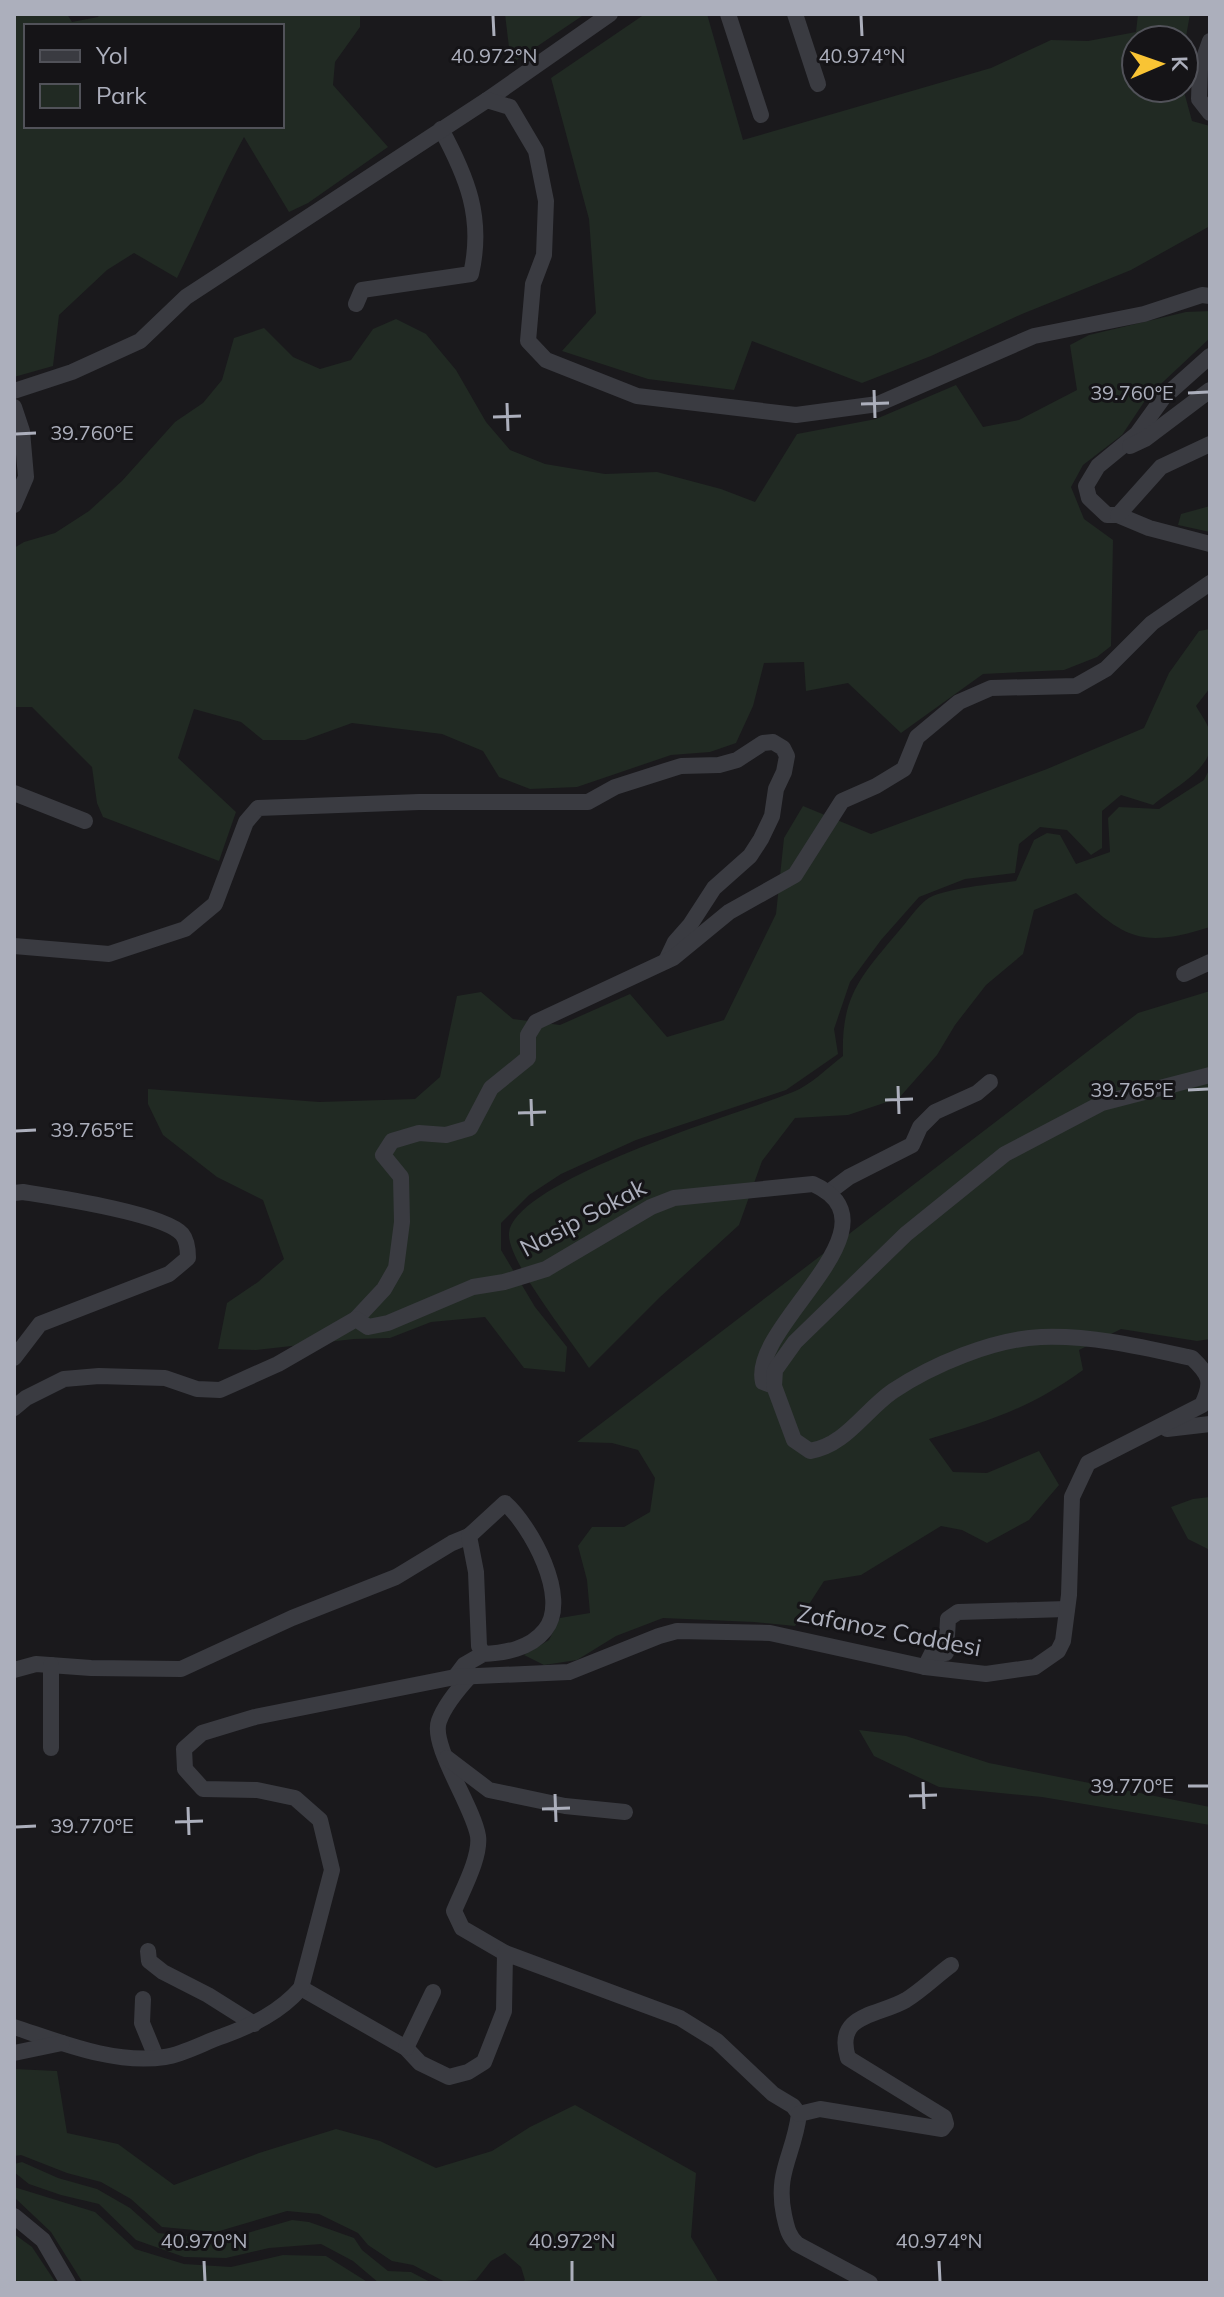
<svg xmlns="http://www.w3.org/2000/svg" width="1224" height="2297" viewBox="0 0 1224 2297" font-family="Mulish,sans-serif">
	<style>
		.green { fill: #212a23; fill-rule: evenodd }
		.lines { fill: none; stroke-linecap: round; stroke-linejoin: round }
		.minor { stroke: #3a3b41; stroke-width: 16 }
		.ticks { fill: none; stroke: #acafbc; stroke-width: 3 }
		.labels { text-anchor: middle; stroke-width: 6; stroke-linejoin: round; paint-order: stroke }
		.street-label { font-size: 24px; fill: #acafbc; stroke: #151417 }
		.ticks-label { font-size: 20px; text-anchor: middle; fill: #acafbc; stroke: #151417; stroke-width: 6; stroke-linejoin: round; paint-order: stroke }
	</style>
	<rect width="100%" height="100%" fill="#1a191c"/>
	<g class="green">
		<path d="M14,14H67L72,22L98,17L100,14H360V27L335,62L333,85L388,147L308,203L289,212L244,137C219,182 200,231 177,278L134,253L107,270L59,315L53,366L14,377ZM26,26H282V126H26Z"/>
		<path d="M505,14H585L511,64Z"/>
		<path d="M645,14H707L743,140L991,68L1051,40L1088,41L1136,32L1138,14H1190L1184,48V40H1136V88H1183L1192,121L1210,126V226L1131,270L1022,314L931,356L862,383L752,341L734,390L648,379L562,351L596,313L589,219L551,78Z"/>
		<path d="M1210,311V338L1148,396L1122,435L1083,465L1071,487L1084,519L1113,540L1111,646L1097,657L1064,670L983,674L901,733L848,683L806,691L804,662L764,663L753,706L736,743L710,752L671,755L577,787L530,789L499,777L483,751L442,734L352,723L305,740H263L241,722L194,709L178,758L236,812L219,861L103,817L97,803L92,767L32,707H14V548L24,542L55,533L89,511L122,481L175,422L203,403L222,380L234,338L264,328L293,357L320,369L351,360L373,329L396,319L426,334L456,370L486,422L510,450L545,464L605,474L657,472L721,489L755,502L797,434L876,419L956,385L983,427L1019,420L1077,390L1070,345L1089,335L1186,312Z"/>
		<path d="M1210,506V532L1178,525L1181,514Z"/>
		<path d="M1210,629V688L1196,706C1200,713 1206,721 1209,729C1222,766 1175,786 1153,805L1121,795L1102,811V848L1091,855L1067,830L1040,827L1019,844L1015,873L965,879L919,897L881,940L850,982L834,1029L838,1054L786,1090L636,1140L561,1174L529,1195L501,1223V1250L535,1307L567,1347L565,1372L524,1368L485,1317L431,1322L390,1338L354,1339L256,1350L218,1349L227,1303L258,1282L284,1259L263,1200L217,1177L163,1135L148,1104V1089L319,1102L415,1099L440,1077L457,996L481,992L513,1019L560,1025L630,994L667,1037L724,1020L776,914L784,838L803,806L871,834L1047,769L1144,728L1169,673L1199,631Z"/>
		<path d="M1210,768V927C1143,948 1126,940 1076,893L1034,910L1023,954L986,985L955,1025L937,1055L899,1098L848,1115L795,1118L762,1161L739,1225L659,1298L589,1368C572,1341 506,1260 509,1233C515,1179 744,1112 793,1092C811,1085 827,1068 843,1056C841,996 861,976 898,932C907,922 916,908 926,900C941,888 996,884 1016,881L1034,840L1047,833L1060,835L1076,864L1110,852L1108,818L1119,807L1159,809L1204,780Z"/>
		<path d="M1210,991V1339L1197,1341L1121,1329L1079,1350L1083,1370C1031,1408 989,1421 929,1439L953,1472L987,1473L1039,1451L1059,1485L1029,1520L987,1543L962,1530L941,1526L861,1575L824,1581L795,1626L754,1622L663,1618L616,1636L577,1660L544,1665L524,1655L549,1640L560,1618L590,1613L587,1580L578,1546L592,1527H624L650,1512L655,1478L638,1450L612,1443L577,1442L1138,1013Z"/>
		<path d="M1210,1497V1550L1188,1539L1171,1507L1193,1499Z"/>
		<path d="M859,1730L906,1736L989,1763L1210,1807V1825L1042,1797L939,1787L874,1756Z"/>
		<path d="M14,2069L57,2071L67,2133L118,2144L174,2185L259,2153L336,2129L380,2141L436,2168L492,2151L530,2127L575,2105L696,2173L691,2237L719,2283H520L525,2280L521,2267L505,2253L491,2261L476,2280L447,2283L413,2265L392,2261L368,2245L358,2233L319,2214L287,2211L216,2232L162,2227L131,2199L101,2182L67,2173L21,2155L14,2156Z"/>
		<path d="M22,2162L58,2178L97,2189L130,2208L158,2233L223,2240L292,2220L309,2222L354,2238L362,2250L388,2271L411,2272L432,2283H379L353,2261L321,2244L269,2248L226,2258L184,2257L136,2240L99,2204L61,2195L29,2184L14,2172V2164Z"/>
		<path d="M14,2187L95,2212L135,2249L184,2264L231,2267L283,2255L326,2256L369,2283H83L51,2232L14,2197Z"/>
		<path d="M14,2234L32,2247L56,2283H14Z"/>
	</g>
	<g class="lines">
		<g class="minor">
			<path d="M728,14L761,115"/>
			<path d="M795,14L818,84"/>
			<path d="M1210,41L1200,69L1199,99L1210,113"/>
			<path d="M487,100L610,14"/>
			<path d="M356,304L362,290L471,274C484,218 467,177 441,129"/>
			<path d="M1210,356L1163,398L1137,434L1098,466L1086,486L1089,498L1107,515H1118L1149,528L1210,544"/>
			<path d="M14,391L72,372L140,341L186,297L487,100L510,107L536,151L546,201L544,255L533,284L528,341L546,360L637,396L796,415L878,404L1034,336L1144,314L1202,295L1210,296"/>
			<path d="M14,407L22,431L26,477L14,505"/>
			<path d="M1130,446L1145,439L1210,390"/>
			<path d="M1118,515L1161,467L1210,444"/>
			<path d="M14,793L85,821"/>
			<path d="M14,946L109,954L185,929L215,904L246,822L258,808L419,802H588L615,787L681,766L719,765L737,760L763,743L773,742L783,748L787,756L784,772L776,789L772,816L761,839L750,856L714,888L690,925L675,942L666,961"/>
			<path d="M1184,974L1210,962"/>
			<path d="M829,1192L849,1177L912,1145L920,1127L935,1112L977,1093L990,1082"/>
			<path d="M14,1193L23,1192C54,1197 163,1213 182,1234C187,1240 188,1251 188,1258L169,1274L40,1324L14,1358"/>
			<path d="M356,1319L384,1289L396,1268L402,1222L401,1177L383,1155L392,1141L419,1133L446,1135L470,1128L491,1088L528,1058V1035L536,1022L673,958L729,912L795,875L842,801L876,786L904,769L917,737L959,702L991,688L1076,686L1106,669L1152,623L1210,583"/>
			<path d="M14,1408L26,1398L64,1379L99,1376L165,1378L197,1389L220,1390L278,1364L356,1319L368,1327L388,1323L473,1287L504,1282L546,1269L651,1207L674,1198L813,1184C906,1226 749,1326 763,1382L774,1386"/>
			<path d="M1167,1429L1210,1424"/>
			<path d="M925,1667L932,1653H946L948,1619L958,1612L1067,1609"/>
			<path d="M14,1670L36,1664L91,1668L181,1669L292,1618L396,1577L452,1543L469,1536"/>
			<path d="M471,1675C459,1688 445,1704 439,1721C430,1745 473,1806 478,1836C481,1857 462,1891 454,1911L462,1928L505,1953"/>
			<path d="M455,1677L464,1665L483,1654L479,1646L476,1572L469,1536L505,1503C530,1525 571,1598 545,1630C530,1649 505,1653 483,1654"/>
			<path d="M51,1748V1665"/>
			<path d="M447,1758L489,1790L565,1806L625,1812"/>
			<path d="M148,1951L149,1961L163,1972L208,1995L254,2024"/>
			<path d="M301,1988L406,2048L420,2063L449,2077L468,2072L484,2062L504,2011L505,1953L680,2018L717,2041L773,2094L793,2106L799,2114C794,2155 775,2172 784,2215C787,2228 788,2235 797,2244L870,2283"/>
			<path d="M143,1999L142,2023L156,2057"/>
			<path d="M14,2027C60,2042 115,2065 165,2057C184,2054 205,2042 223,2036C253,2025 280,2012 301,1988L332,1870L320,1820L295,1798L257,1790L203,1789L185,1769L184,1749L202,1733L255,1717L455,1677L569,1672L659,1636L677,1631L770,1633L925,1667L986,1674L1035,1667L1058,1651L1063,1641L1069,1595L1072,1497L1088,1463L1202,1405C1213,1382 1210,1375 1192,1358C1142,1347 1092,1335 1041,1337C993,1339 932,1365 893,1391C864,1411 846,1445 810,1451L794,1440L774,1386L775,1370L795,1342L906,1234L1005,1154L1102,1103L1210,1075"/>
			<path d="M406,2048L433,1992"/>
			<path d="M14,2053L62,2043"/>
			<path d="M799,2114L820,2109L942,2129L946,2124L944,2117L848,2058C834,2013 879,2016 906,2000C922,1990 936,1976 951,1965"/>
			<path d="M14,2216L43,2240L68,2283"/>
		</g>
	</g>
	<path class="ticks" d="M493,16L494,36M861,16L862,36M874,390L875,418M1188,393L1208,392M507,403L508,431M861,404L889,403M493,417L521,416M16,434L36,433M898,1086L899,1114M1188,1090L1208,1089M531,1099L532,1126M885,1100L913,1099M518,1113L546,1112M16,1131L36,1130M923,1782L924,1809M1188,1786H1208M555,1794L556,1822M909,1796L937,1795M188,1807L189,1835M542,1809L570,1808M175,1822L203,1821M16,1827L36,1826M204,2261L205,2281M572,2261V2281M939,2261L940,2281"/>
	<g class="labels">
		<g class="street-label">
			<text transform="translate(583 1218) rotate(-28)" y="8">Nasip Sokak</text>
			<text transform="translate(889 1631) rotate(11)" y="8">Zafanoz Caddesi</text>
		</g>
	</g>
	<g class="ticks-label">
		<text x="494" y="63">40.972°N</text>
		<text x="862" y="63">40.974°N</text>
		<text x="1132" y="400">39.760°E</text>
		<text x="92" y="440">39.760°E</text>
		<text x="1132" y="1097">39.765°E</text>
		<text x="92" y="1137">39.765°E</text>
		<text x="1132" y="1793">39.770°E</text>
		<text x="92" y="1833">39.770°E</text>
		<text x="204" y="2248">40.970°N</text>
		<text x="572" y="2248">40.972°N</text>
		<text x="939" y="2248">40.974°N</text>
	</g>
	<rect width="1224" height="2297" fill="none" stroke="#acafbc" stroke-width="32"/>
	<rect x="24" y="24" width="260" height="104" fill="#151417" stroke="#515259" stroke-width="2"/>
	<rect x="40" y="50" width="40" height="12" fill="#3a3b41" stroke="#515259" stroke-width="2"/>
	<text x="96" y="64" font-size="24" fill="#acafbc">Yol</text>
	<rect x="40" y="84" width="40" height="24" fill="#212a23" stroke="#515259" stroke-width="2"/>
	<text x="96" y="104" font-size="24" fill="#acafbc">Park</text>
	<g transform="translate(1160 64) rotate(88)"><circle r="38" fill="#151417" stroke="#515259" stroke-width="2"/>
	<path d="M0-6L14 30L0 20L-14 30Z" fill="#f9c434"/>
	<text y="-12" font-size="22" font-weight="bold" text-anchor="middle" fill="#acafbc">K</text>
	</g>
</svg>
